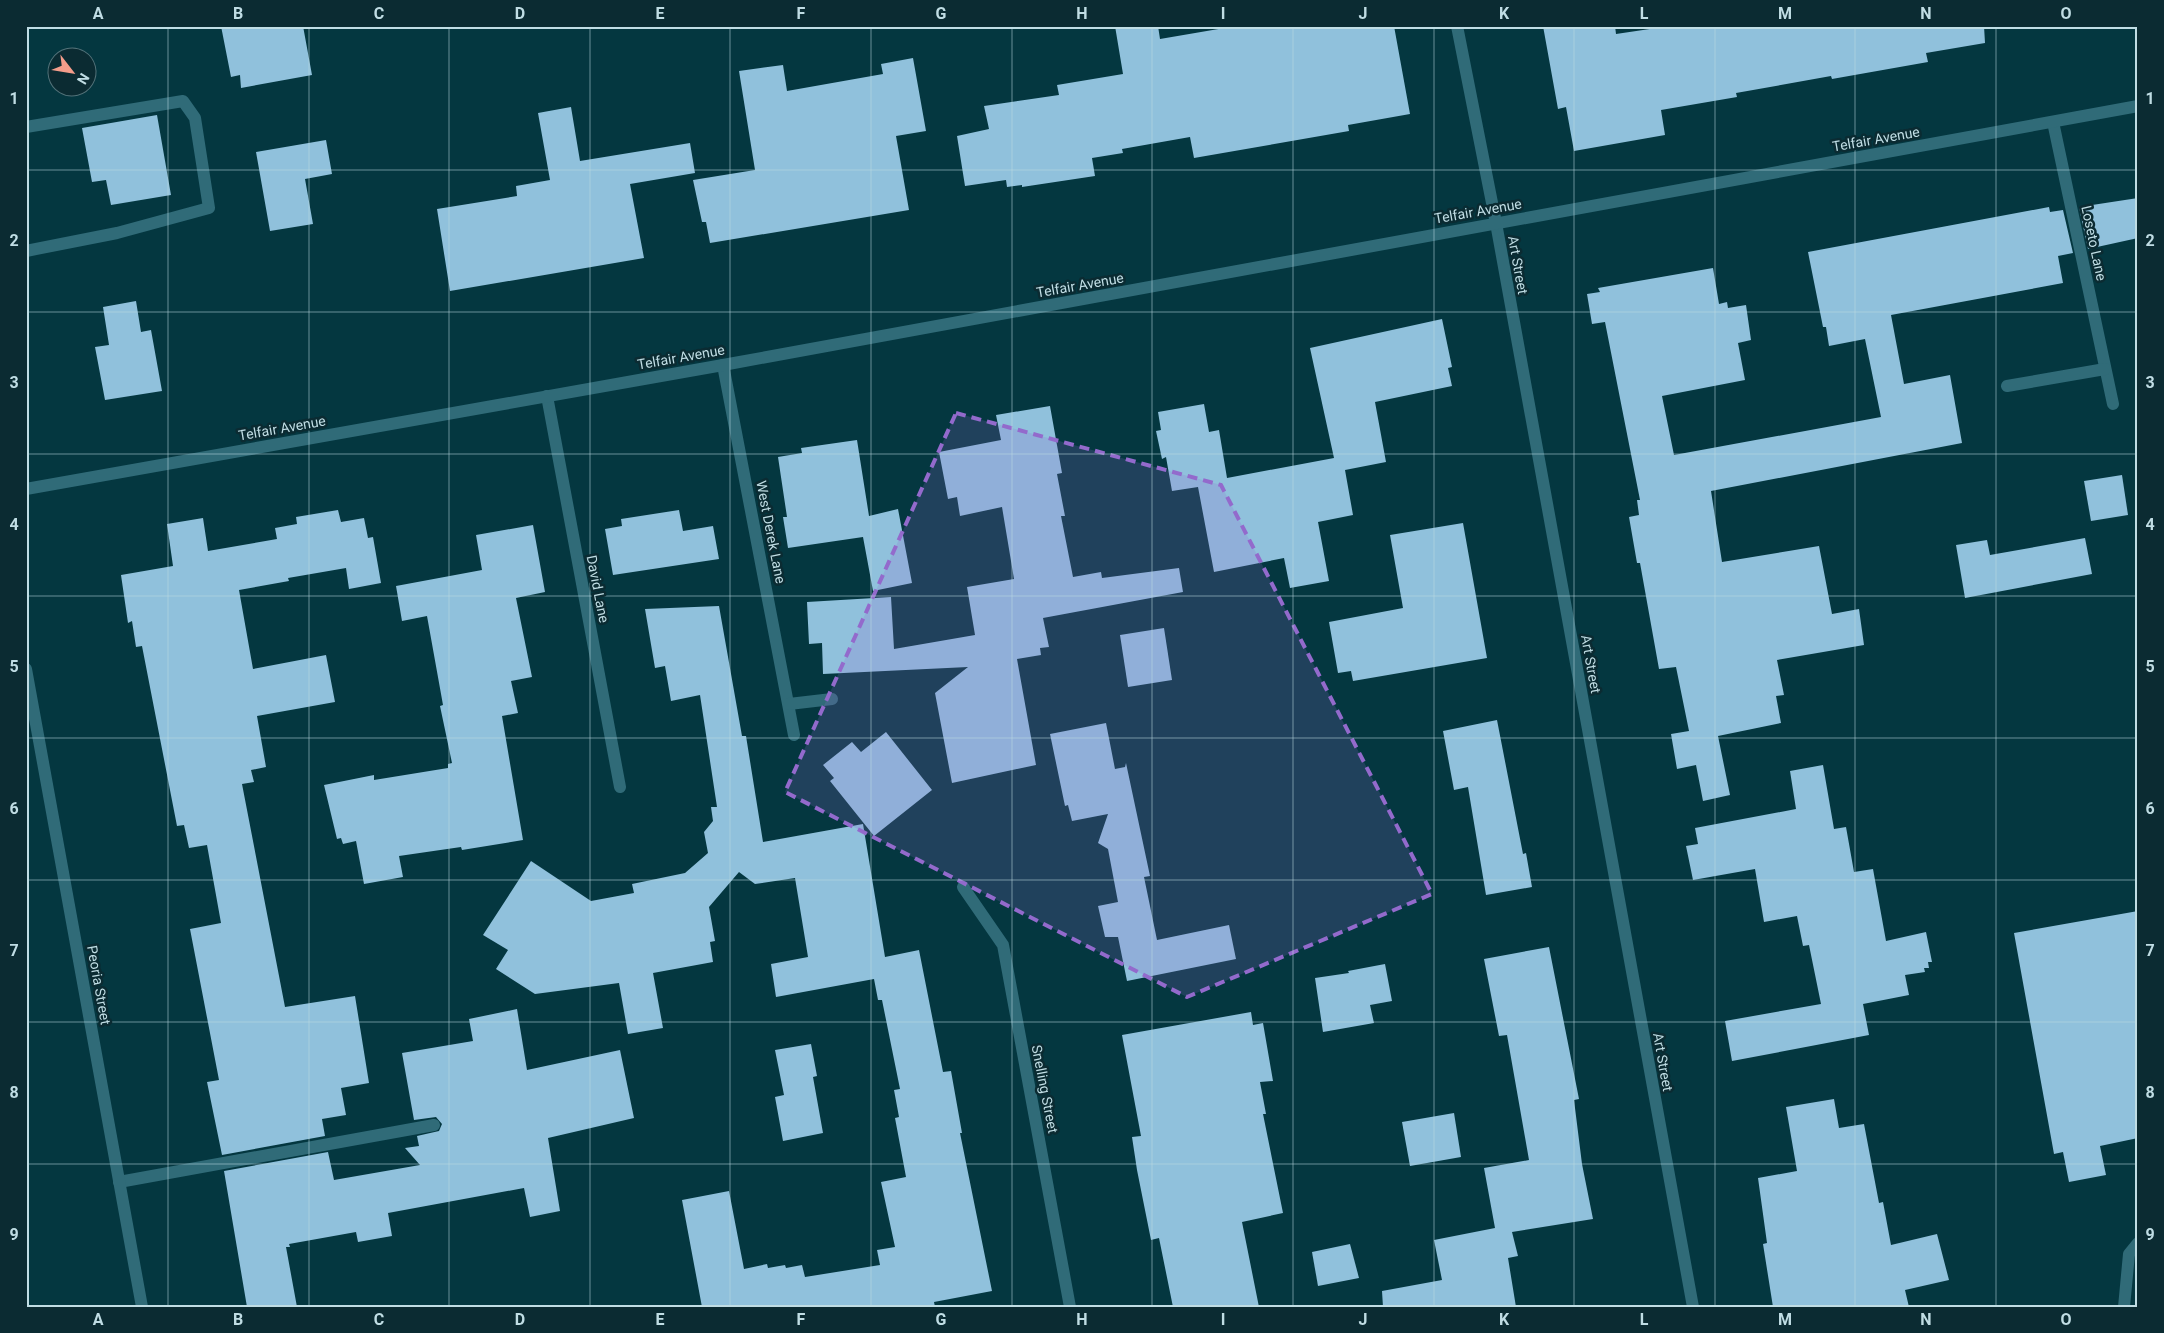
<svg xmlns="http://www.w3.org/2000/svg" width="2164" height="1333" viewBox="0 0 2164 1333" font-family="Roboto,sans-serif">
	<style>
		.building { fill: #90c1dc }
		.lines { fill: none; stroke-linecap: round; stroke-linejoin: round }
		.lane { stroke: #306b78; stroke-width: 12 }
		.street { stroke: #306b78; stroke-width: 12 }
		.marked { fill: #936acc; fill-opacity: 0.2; stroke: #936acc; stroke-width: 4; stroke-dasharray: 10 6; stroke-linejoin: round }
		.grid { fill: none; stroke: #c0dde4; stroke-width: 1; stroke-opacity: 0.55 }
		.labels { text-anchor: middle; stroke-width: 5; stroke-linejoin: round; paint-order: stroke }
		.street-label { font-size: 14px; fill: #c0dde4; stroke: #0b2b32 }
		.neatline { fill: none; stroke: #c0dde4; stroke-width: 2 }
		.grid-label { font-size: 16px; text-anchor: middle; font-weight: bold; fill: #c0dde4 }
	</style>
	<rect width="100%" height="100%" fill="#043740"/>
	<g class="building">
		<path d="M221,26H303L312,75L241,88L240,75L231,77Z"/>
		<path d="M1115,26H1158L1160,39L1236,26H1394L1410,114L1348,125L1349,131L1194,158L1190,137L1122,149L1123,153L1092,158L1095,176L1022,187V185L1007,187L1006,180L965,186L957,136L989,129L984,106L1059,95L1057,85L1123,74Z"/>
		<path d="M1543,26H1615L1616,34L1670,26H1984L1985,43L1926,53L1928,62L1832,79L1831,76L1736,93L1737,97L1661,110L1665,135L1574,151L1566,107L1558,109Z"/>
		<path d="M913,58L926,131L896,136L909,210L710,243L706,222H702L693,180L755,170L739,71L783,65L787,91L883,74L881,64Z"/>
		<path d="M571,107L580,161L690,143L695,173L630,184L644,258L450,291L437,209L517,196L516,186L550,180L538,113Z"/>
		<path d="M157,115L171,195L111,205L106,180L92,182L82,128Z"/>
		<path d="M326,140L332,174L305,179L313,224L270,231L256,152Z"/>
		<path d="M2138,198V238L2088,249L2079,207Z"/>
		<path d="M2049,207L2050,212L2063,210L2073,253L2058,256L2063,283L1891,315L1904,384L1950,375L1962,443L1711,491L1722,562L1819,546L1832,614L1859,609L1864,645L1777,660L1784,695L1776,696L1781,723L1718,736L1730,795L1703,801L1696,765L1677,769L1671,734L1689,731L1676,667L1659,669L1640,563H1637L1629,517L1639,515L1637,500H1640L1605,322L1592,324L1587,294L1600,292L1598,288L1713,268L1719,304L1727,302L1728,308L1746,305L1751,340L1738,343L1745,380L1662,396L1674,455L1881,417L1865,339L1829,346L1826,327H1823L1808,252Z"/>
		<path d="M136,301L141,332L151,330L162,391L105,400L95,347L109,345L103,307Z"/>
		<path d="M1442,319L1452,367L1448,368L1452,386L1375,402L1386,462L1345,470L1353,515L1318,522L1329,581L1290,588L1284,558L1214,572L1198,487L1172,491L1166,457L1162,459L1156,431L1161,430L1158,412L1204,404L1209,432L1219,430L1227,478L1334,458L1310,348Z"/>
		<path d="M1050,406L1062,473L1057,474L1065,516H1061L1073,577L1101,572L1102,578L1179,568L1183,592L1043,618L1049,647L1040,648L1041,655L1017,659L1036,765L952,783L935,693L968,667L823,674L822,643L809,644L807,602L891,597L894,649L975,635L967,587L1014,579L1002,507L960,516L957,497L948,499L939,452L1001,440L996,415Z"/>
		<path d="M857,440L869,516L898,509L912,583L873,591L863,537L788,548L783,517H787L778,457L802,453L801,448Z"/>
		<path d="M2122,475L2128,515L2091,521L2084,481Z"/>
		<path d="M338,510L341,522L364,518L368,538L373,537L381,583L349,589L346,568L288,578L289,581L239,590L253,669L326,655L335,702L257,716L266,767L251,770L254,782L242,784L285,1007L355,996L369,1083L341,1088L346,1115L322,1119L325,1136L222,1155L207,1082L219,1080L190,929L221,923L207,845L189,848L184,825L177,826L142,646L136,647L132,621L128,623L121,575L173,566L167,524L203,518L208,551L277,539L275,528L297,524L296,517Z"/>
		<path d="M679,510L683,531L713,526L719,559L613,575L605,529L622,526L621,519Z"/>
		<path d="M1463,523L1487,658L1353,681L1351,671L1338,673L1329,622L1403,608L1390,535Z"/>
		<path d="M533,525L545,592L516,598L532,677L511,681L518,713L502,716L523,840L462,850L461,847L399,856L403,877L364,884L356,841L343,844L341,838L337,839L324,785L374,775V780L448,768V764L452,763L440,706L443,705L427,616L402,621L396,586L482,570L476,535Z"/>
		<path d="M2085,538L2092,574L1965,598L1956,545L1987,540L1990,555Z"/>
		<path d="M719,606L742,736H746L763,842L863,824L885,957L919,950L943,1072L951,1071L962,1133H960L992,1291L934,1302L935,1307H702L682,1200L729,1191L744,1269L767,1264L768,1268L785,1265L786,1268L802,1265L805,1277L880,1265L877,1250L895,1247L881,1182L906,1177L895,1118L899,1117L894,1090L900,1089L882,1000H878L874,979L776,997L771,964L808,957L795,878L755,884L739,872L709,907L715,941L710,942L713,962L653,973L663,1028L628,1034L619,983L535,994L496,969L508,950L483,935L531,861L591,901L634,893L632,884L685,873L708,853L704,832L713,821L711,807H717L700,695L671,701L665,666L655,668L645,609Z"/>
		<path d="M1164,628L1172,680L1128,687L1120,635Z"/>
		<path d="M1497,720L1523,854L1526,853L1532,887L1486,895L1468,787L1454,790L1443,731Z"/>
		<path d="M1106,723L1115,769L1125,767L1126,763L1150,876L1144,877L1157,940L1229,925L1236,959L1127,981L1118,937H1105L1098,906L1118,902L1108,849L1098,843L1108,814L1072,821L1068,805L1065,806L1050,734Z"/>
		<path d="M886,732L932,790L874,836L830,781L834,778L823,765L852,742L861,752Z"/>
		<path d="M1823,765L1834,829L1846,827L1854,872L1873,869L1886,941L1926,932L1932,962H1928L1929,968H1924L1925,972L1905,975L1909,995L1863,1004L1869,1035L1732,1061L1725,1021L1821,1004L1809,945L1803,946L1797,916L1764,922L1755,869L1693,880L1686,846L1698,844L1695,828L1796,809L1790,771Z"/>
		<path d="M2138,911V1138L2100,1146L2106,1175L2069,1182L2063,1152L2054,1154L2014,933Z"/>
		<path d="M1549,947L1579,1099L1574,1100L1582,1164L1593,1219L1512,1232L1518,1256L1508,1258L1516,1307H1383L1382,1291L1442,1280L1434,1240L1495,1228L1484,1168L1529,1160L1507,1035L1499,1036L1484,959Z"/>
		<path d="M1385,964L1392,1001L1370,1005L1374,1023L1323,1032L1315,978L1349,973L1348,971Z"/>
		<path d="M517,1009L527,1070L620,1050L634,1118L548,1138L560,1211L530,1217L524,1188L388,1213L392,1236L358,1242L356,1232L289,1244L290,1247H286L297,1307H247L224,1171L328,1152L334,1180L420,1165L405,1148L419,1146L417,1136L439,1131L442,1124L436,1117L414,1120L402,1053L473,1041L469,1019Z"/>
		<path d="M1251,1012L1253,1025L1263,1023L1273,1081L1260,1082L1266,1114H1263L1283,1213L1242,1222L1259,1307H1173L1159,1238L1151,1240L1137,1170L1132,1137L1141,1136L1122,1035Z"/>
		<path d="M811,1044L817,1076L813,1077L823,1133L783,1141L775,1097L784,1095L775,1050Z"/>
		<path d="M1834,1099L1839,1128L1864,1124L1879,1203L1883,1202L1891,1245L1937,1234L1949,1280L1905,1290L1909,1307H1773L1763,1244L1767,1243L1758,1178L1797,1171L1786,1107Z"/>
		<path d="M1454,1113L1461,1157L1410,1166L1402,1122Z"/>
		<path d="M1350,1244L1359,1278L1318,1286L1312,1252Z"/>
	</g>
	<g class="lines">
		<g class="lane">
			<path d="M26,127L183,101L195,118L209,208L117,233L26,251"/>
			<path d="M119,1182L434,1125"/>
			<path d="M2124,1307L2129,1254L2138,1243"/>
		</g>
		<g class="street">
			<path d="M1457,26L1496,223L1693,1307"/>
			<path d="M2053,122L2113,404"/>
			<path d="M723,365L794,735"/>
			<path d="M2007,386L2105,369"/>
			<path d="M547,396L620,787"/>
			<path d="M26,489L723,365L2138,106"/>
			<path d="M26,669L142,1307"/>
			<path d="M789,704L832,699"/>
			<path d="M963,887L1003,945L1070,1307"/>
		</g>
	</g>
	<path class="marked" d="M956,413L1221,485L1432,894L1187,997L785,792Z"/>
	<path class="grid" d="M168,26V1307M309,26V1307M449,26V1307M590,26V1307M730,26V1307M871,26V1307M1012,26V1307M1152,26V1307M1293,26V1307M1434,26V1307M1574,26V1307M1715,26V1307M1855,26V1307M1996,26V1307M26,170H2138M26,312H2138M26,454H2138M26,596H2138M26,738H2138M26,880H2138M26,1022H2138M26,1164H2138"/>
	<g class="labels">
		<g class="street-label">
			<text transform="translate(1876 139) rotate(-10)" y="5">Telfair Avenue</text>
			<text transform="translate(1478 211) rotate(-10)" y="5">Telfair Avenue</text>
			<text transform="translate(2094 243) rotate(78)" y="5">Loseto Lane</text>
			<text transform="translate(1518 265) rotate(80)" y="5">Art Street</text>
			<text transform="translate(1080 285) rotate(-10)" y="5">Telfair Avenue</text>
			<text transform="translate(681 357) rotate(-10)" y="5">Telfair Avenue</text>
			<text transform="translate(282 428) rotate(-10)" y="5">Telfair Avenue</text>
			<text transform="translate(771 532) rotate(79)" y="5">West Derek Lane</text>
			<text transform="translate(598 589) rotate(79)" y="5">David Lane</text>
			<text transform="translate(1591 664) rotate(80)" y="5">Art Street</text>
			<text transform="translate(99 985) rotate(80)" y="5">Peoria Street</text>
			<text transform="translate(1663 1062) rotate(80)" y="5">Art Street</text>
			<text transform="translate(1045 1089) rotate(79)" y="5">Snelling Street</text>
		</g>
	</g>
	<rect width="2164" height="1333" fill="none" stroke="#0b2b32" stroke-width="55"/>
	<g transform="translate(72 72) rotate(121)"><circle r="24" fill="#0b2b32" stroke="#537279"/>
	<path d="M0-4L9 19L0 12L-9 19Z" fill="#f49d8b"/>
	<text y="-8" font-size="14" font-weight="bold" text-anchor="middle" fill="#c0dde4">N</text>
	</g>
	<rect x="28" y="28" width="2108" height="1278" class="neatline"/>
	<g class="grid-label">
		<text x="98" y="19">A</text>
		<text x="238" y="19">B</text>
		<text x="379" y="19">C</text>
		<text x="520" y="19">D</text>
		<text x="660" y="19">E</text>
		<text x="801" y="19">F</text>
		<text x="941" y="19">G</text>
		<text x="1082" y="19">H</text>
		<text x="1223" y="19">I</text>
		<text x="1363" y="19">J</text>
		<text x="1504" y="19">K</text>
		<text x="1644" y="19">L</text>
		<text x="1785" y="19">M</text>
		<text x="1926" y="19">N</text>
		<text x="2066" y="19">O</text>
		<text x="14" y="104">1</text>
		<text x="2150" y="104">1</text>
		<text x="14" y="246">2</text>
		<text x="2150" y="246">2</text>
		<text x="14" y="388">3</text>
		<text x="2150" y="388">3</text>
		<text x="14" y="530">4</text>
		<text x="2150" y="530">4</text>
		<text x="14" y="672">5</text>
		<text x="2150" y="672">5</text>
		<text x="14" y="814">6</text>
		<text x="2150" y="814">6</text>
		<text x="14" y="956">7</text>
		<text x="2150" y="956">7</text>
		<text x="14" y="1098">8</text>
		<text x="2150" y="1098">8</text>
		<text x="14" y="1240">9</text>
		<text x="2150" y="1240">9</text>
		<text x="98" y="1325">A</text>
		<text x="238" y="1325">B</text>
		<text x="379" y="1325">C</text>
		<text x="520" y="1325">D</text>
		<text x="660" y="1325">E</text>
		<text x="801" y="1325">F</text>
		<text x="941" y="1325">G</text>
		<text x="1082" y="1325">H</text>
		<text x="1223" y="1325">I</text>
		<text x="1363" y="1325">J</text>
		<text x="1504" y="1325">K</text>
		<text x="1644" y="1325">L</text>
		<text x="1785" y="1325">M</text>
		<text x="1926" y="1325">N</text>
		<text x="2066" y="1325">O</text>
	</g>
</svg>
